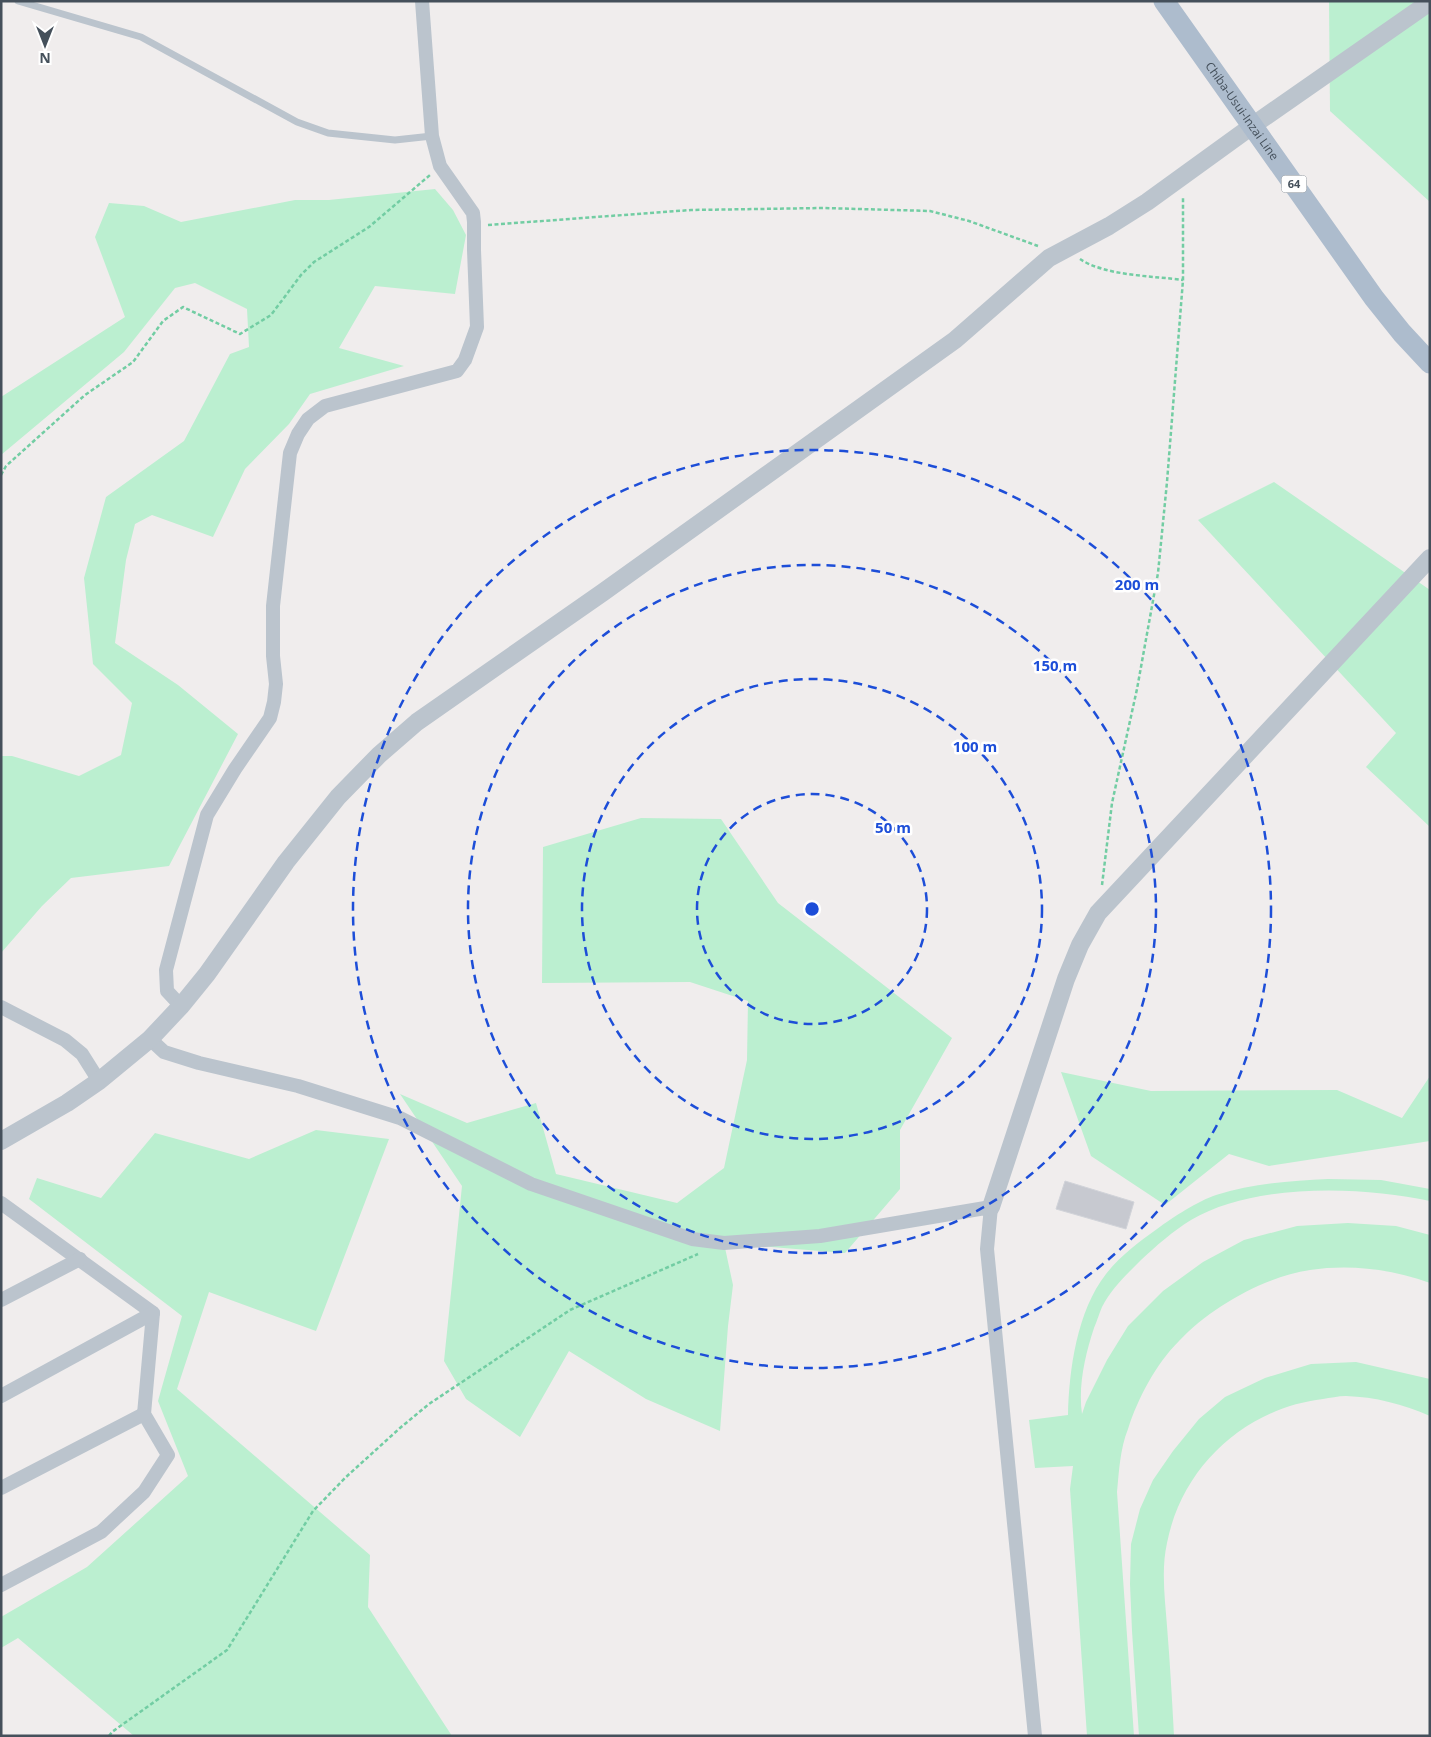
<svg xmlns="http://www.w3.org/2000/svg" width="1431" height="1737" viewBox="0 0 1431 1737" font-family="'Open Sans',sans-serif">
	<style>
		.green { fill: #bbefd0 }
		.building { fill: #c7c9d0; stroke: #d1d3d9 }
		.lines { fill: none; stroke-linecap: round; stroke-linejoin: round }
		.path { stroke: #72cda3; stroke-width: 2.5; stroke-dasharray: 4 2.5; stroke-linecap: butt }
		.service { stroke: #bbc4cd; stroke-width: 7 }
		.minor { stroke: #bbc4cd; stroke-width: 14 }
		.tertiary { stroke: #bbc4cd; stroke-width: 18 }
		.primary { stroke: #adbccd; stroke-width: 21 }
		.ring { fill: none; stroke: #1d4ed8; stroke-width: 2.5; stroke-dasharray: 9 6 }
		.labels { text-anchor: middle; stroke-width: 5; stroke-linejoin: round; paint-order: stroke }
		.shield { fill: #fff; stroke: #7d848c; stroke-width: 1 }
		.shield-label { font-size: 11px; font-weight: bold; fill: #45505b }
		.street-label { font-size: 12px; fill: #45505b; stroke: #fff }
		.centre { fill: #1d4ed8; stroke: #fff; stroke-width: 2.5 }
		.ring-label { font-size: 15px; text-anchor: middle; font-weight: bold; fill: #1d4ed8; stroke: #fff; stroke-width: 5; stroke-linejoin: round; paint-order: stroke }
	</style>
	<rect width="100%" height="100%" fill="#f0eded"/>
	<g class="green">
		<path d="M1329,1H1430V202L1330,111Z"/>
		<path d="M435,189L453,210L466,235L455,294L375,286L339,348L404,366L310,394L289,424L245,469L213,537L152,515L135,524L126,560L115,643L178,685L238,734L169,866L71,878L42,906L1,953V756H12L79,776L121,755L132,703L93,664L84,578L106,497L184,441L230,354L249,347L247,309L195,283L175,288L124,352L1,455V397L125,317L95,237L109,203L144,206L181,222L295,200H329Z"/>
		<path d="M1274,482L1430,590V827L1366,767L1396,733L1198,520Z"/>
		<path d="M641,818L721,819L778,903L952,1038L900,1130V1189L845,1253L724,1243L733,1285L728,1326L720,1431L646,1399L569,1351L520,1437L466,1399L444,1361L462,1186L400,1094L467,1123L536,1103L556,1174L677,1203L724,1168L747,1060L748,1001L690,982L542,983L543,847Z"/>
		<path d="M1061,1072L1151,1091L1337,1090L1402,1118L1430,1076V1141L1269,1166L1229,1154L1165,1205L1091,1156Z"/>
		<path d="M316,1130L389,1139L316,1331L209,1292L177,1389L370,1555L368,1607L452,1736H134L18,1638L1,1648V1617L87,1567L188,1476L158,1401L182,1316L29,1199L37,1178L101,1198L155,1133L249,1159Z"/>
		<path d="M1328,1179L1381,1180L1430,1189V1201C1360,1186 1254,1183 1191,1220C1173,1231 1156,1246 1141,1260C1127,1274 1111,1289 1102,1307C1099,1314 1097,1321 1094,1328C1085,1355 1078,1386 1082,1414L1086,1402L1107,1360L1128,1326L1163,1291L1203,1262L1244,1240L1297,1226L1348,1223L1396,1226L1430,1235V1283C1392,1269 1350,1264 1310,1270C1264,1277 1211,1307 1179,1341C1156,1364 1138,1398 1128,1429C1120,1449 1119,1471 1117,1492L1134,1736H1087L1070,1489L1073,1466L1035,1468L1029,1420L1068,1415C1069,1370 1077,1311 1106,1274C1120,1256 1139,1242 1157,1229C1173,1217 1198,1201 1216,1195C1253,1183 1290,1181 1328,1179Z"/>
		<path d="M1356,1362L1430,1379V1416C1403,1404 1375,1397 1346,1396C1338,1396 1330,1398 1323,1399C1246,1408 1182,1466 1167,1543C1161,1570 1165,1599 1167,1626C1170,1663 1172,1699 1174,1736H1139L1132,1631L1130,1584L1131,1544L1140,1509L1153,1480L1173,1451L1199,1419L1225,1397L1265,1378L1311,1364Z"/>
	</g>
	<path class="building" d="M1065,1181L1134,1202L1126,1229L1056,1209Z"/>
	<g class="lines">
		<g class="path">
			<path d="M488,225L691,210L824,208L930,211L969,221L1038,246"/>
			<path d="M1080,259C1105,276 1154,276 1183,280"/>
			<path d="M1,475L6,466L85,395L133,362L163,321L183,307L240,334L271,315L301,275L314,262L369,227L430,175"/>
			<path d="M1102,885L1112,803L1137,689L1158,573L1167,482L1183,280V196"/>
			<path d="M109,1736L112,1732L227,1650L313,1511L346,1477L400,1428L429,1404L570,1310L698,1254"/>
		</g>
		<path class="service" d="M18,1L141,37L297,122L328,133L395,140L432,136"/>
		<g class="minor">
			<path d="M181,1006L167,991L166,970L207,815L235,769L270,718L274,702L276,684L273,656V606L290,453L298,434L308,419L325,406L457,371L465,360L477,327L474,250V222L473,213L440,166L432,136L422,1"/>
			<path d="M1,1007L65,1040L82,1054L99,1081"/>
			<path d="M150,1039L164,1052L199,1063L298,1086L400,1118L531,1184L692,1239L724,1243L820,1236L991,1207L987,1249L1035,1736"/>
			<path d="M1,1203L153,1313L144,1414L168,1455L144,1492L101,1532L1,1585"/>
			<path d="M1,1300L80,1259"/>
			<path d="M1,1396L153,1313"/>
			<path d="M1,1488L144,1414"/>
		</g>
		<g class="tertiary">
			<path d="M1,1141L67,1103L99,1081L150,1039L181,1006L207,974L286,862L338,797L379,755L417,722L602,593L955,340L1049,258L1109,226L1147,202L1252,126L1430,2"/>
			<path d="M991,1207L1066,979L1080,945L1098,913L1430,558"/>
		</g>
		<path class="primary" id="s1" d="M1164,1L1374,298L1402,333L1430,363"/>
	</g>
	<g class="ring">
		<circle cx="812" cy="909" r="115"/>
		<circle cx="812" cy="909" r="230"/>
		<circle cx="812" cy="909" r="344"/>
		<circle cx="812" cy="909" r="459"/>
	</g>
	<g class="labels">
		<rect class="shield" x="1281.5" y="175.5" width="25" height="17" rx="4"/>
		<g class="shield-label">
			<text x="1294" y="188">64</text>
		</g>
		<g class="street-label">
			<text dy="4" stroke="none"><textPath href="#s1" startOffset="135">Chiba-Usui-Inzai Line</textPath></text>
		</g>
	</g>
	<circle cx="812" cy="909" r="8" class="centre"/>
	<g class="ring-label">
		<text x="1137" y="590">200 m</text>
		<text x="1055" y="671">150 m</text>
		<text x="975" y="752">100 m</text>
		<text x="893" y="833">50 m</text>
	</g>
	<rect width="1431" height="1737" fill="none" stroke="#45505b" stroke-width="5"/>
	<g transform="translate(45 45) rotate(180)" stroke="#ffffff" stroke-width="4" paint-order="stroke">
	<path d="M0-4L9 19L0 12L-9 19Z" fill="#45505b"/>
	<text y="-8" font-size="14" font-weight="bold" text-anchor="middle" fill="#45505b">N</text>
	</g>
</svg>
